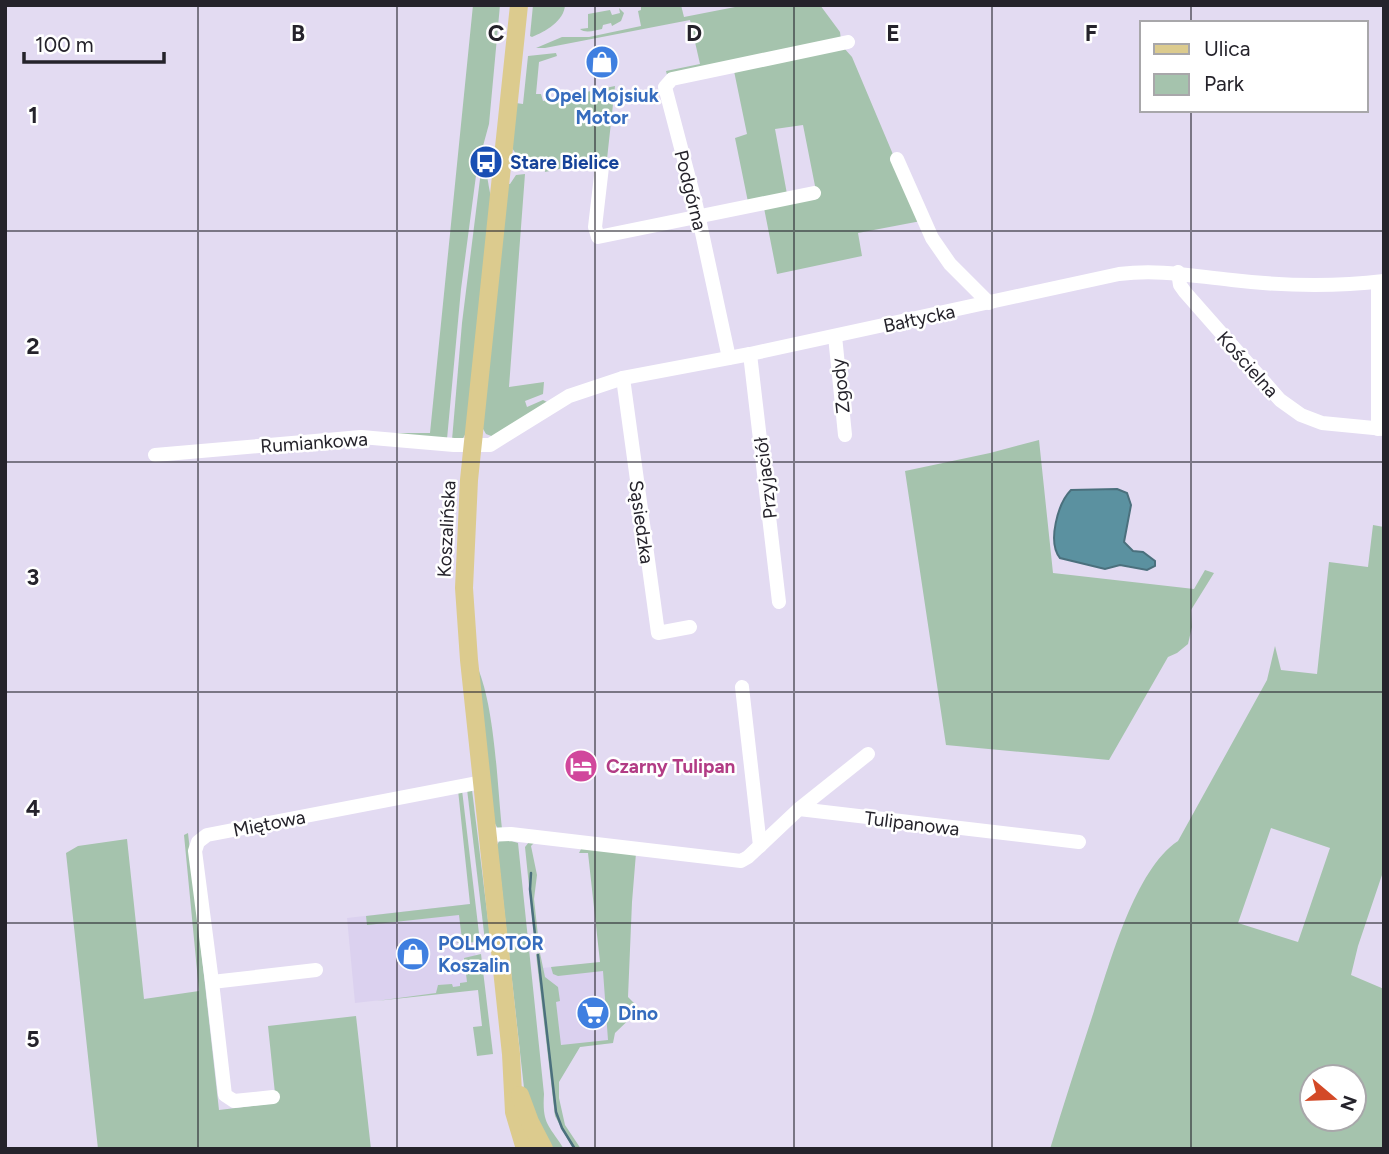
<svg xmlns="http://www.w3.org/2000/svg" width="1389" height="1154" viewBox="0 0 1389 1154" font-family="Figtree,sans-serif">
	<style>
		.built { fill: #dbd1ef }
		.green { fill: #a5c3ad; fill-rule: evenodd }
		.water { fill: #5b91a0; stroke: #4b707d; stroke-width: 2 }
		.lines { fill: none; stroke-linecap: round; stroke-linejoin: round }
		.stream { stroke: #4b707d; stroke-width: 2.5 }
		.minor { stroke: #fff; stroke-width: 14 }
		.major { stroke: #dccb8e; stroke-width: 18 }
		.grid { fill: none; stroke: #25232b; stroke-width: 2; stroke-opacity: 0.55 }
		.labels { text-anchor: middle; stroke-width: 5; stroke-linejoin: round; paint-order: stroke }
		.shop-label { font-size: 19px; font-weight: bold; fill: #366cbe; stroke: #fff; text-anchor: start }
		.transit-label { font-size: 19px; font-weight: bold; fill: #164399; stroke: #fff; text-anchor: start }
		.street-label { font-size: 19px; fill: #25232b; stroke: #fff }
		.hotel-label { font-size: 19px; font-weight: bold; fill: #b23c85; stroke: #fff; text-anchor: start }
		.grid-label { font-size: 23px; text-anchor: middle; font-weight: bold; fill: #25232b; stroke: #fff; stroke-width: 5; stroke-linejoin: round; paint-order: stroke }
	</style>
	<rect width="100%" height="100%" fill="#e3dbf2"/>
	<g class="built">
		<path d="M470,904L479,989L355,1003L347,918Z"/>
		<path d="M604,962L613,1043L551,1050L542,968Z"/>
	</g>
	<g class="green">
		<path d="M473,5H500L489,124L477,168L461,289L447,439L366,433H430Z"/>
		<path d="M533,5H565C564,21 546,31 532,37L530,36Z"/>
		<path d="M641,5H681L684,17L735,7V5H820L840,32L841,40L667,75L666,71L700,64L690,20L545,48H536L562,37H589L641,26L638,11L641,10Z"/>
		<path d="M619,8L624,13L621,21L612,26L611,23L603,25L602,29C595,30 586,34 580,29L588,28V14L610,10L612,15L620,13Z"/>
		<path d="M844,48L852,57L921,221L858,233L862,256L777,274L764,208L817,196L803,125L775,129L787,194L748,202L735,138L747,134L734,71Z"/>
		<path d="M556,53L557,56L539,62L536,94H541L543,101L615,86L607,159L545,172L546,159L521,161L512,148L516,103L523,104L528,56Z"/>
		<path d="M481,171H486L491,198L466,433L462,440H452L462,323Z"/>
		<path d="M525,174L509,387L544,382L543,394L525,401L527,407L543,400L547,402L494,437L486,434L482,427L507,184H510L516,175Z"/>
		<path d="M1039,440L1053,573L1194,589L1205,570L1214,573L1191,610L1192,627L1188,644L1177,653L1168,657L1109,760L946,745L905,471L990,453Z"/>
		<path d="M1373,525L1384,527V869L1358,946L1351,975L1384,989V1149H1050C1064,1103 1079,1057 1094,1011C1110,963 1135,869 1178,841L1267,680L1275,646L1281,670L1317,674L1329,562L1368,567ZM1271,828L1330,848L1298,942L1238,923ZM1312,1077H1354V1119H1312Z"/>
		<path d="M477,666C495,708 497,782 502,829H498L493,820Z"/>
		<path d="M467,789L472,790L490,936L485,941Z"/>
		<path d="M458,790H462L480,942L456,943L462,940L459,915L367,925L366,916L470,904Z"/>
		<path d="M188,833L219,1110L276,1103L268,1026L356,1016L371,1149H98L66,853L78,846L127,839L144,999L199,991L184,835Z"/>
		<path d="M501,838L518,843L544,1094C542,1125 549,1125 564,1149H551L525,1097L497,845Z"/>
		<path d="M529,842H535L531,846L537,875L534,899L539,945H535L525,847Z"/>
		<path d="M582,847L636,853L632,902L628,997L640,1009L615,1033L613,1043L580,1047L559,1082V1098L565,1125L581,1149H573L555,1116L536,954L540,953L545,977L558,987L560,1001L556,1002L561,1045L608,1040L603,971L558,976L553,974L551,967L600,962L588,853H579Z"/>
		<path d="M481,954L493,1054L477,1056L473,1027L482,1026L478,990L376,1001L436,993L438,985L452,984L453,987L460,986V983L467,982L464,958Z"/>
	</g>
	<path class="water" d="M1117,489L1127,493L1131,505L1124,542L1133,551L1143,552L1155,561V566L1147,570L1120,565L1105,569L1060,558C1047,542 1058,503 1071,490Z"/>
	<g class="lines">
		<g class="stream">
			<path d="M531,873L530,889L536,944"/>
			<path d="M538,955L556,1112L562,1128L575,1149"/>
		</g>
		<g class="minor">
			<path d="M897,159L932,238L950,264L989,303"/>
			<path d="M602,167L595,227L598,237L814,193"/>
			<path d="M1178,272L1180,285L1185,292L1280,400L1301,415L1322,423L1384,429"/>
			<path d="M1378,282V429"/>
			<path d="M835,336L845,435"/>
			<path d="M750,354L779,602"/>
			<path d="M729,358L696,205L665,87L672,79L848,42"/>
			<path d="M623,378L658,633L690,627"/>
			<path d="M155,455L361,437L454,445H490L569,396L623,378L750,354L1119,274C1160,269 1192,276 1232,280C1283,286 1333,287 1384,281"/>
			<path d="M742,687L760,846"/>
			<path d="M799,809L868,754"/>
			<path d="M487,835L511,834L741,861L748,857L799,809L1079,842"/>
			<path d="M316,970L212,982L195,851L198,842L207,835L482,782"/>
			<path d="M212,982L225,1095L234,1101L273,1097"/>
		</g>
		<g class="major">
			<path d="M519,5L469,480L464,588L469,660L511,1054L514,1112L525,1149"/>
			<path d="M520,1095L530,1122L544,1149"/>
		</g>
	</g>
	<path class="grid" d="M198,5V1149M397,5V1149M595,5V1149M794,5V1149M992,5V1149M1191,5V23M1191,110V1149M5,231H1384M5,462H1384M5,692H1384M5,923H1384"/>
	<defs>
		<symbol id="shop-disc" viewBox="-11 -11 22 22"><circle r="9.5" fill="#3f7fe0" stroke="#fff"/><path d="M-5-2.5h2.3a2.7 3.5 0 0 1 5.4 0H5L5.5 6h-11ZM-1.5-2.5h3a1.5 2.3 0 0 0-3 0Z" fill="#fff"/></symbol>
		<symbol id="bus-disc" viewBox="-11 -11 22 22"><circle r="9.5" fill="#1a4fb4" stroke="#fff"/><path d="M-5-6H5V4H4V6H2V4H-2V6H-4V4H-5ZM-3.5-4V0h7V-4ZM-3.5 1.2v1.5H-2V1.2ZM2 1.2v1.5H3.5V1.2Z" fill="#fff"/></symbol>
		<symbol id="hotel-disc" viewBox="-11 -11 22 22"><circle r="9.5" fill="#d1479c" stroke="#fff"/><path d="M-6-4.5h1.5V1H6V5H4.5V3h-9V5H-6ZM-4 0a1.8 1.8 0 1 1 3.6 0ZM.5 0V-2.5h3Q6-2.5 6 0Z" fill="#fff"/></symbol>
		<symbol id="supermarket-disc" viewBox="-11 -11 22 22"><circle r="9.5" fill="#3f7fe0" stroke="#fff"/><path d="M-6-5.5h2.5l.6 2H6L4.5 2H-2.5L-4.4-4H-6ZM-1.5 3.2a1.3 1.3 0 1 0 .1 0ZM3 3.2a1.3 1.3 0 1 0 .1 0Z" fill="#fff"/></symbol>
	</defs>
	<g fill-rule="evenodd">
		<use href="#shop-disc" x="583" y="43" width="38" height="38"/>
		<use href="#bus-disc" x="467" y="143" width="38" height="38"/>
		<use href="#hotel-disc" x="562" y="747" width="38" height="38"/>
		<use href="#shop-disc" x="394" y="935" width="38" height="38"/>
		<use href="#supermarket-disc" x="574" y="994" width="38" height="38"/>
	</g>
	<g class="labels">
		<g class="shop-label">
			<text x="602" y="102" text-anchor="middle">Opel Mojsiuk<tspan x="602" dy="22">Motor</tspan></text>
			<text x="438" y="950">POLMOTOR<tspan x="438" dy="22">Koszalin</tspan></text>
			<text x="618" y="1020">Dino</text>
		</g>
		<g class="transit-label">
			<text x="510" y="169">Stare Bielice</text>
		</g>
		<g class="street-label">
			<text transform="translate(691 190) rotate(76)" y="7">Podgórna</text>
			<text transform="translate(919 318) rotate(-12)" y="7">Bałtycka</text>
			<text transform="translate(1248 364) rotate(48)" y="7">Kościelna</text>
			<text transform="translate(840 386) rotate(-96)" y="7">Zgody</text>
			<text transform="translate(314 442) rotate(-4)" y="7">Rumiankowa</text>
			<text transform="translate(765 478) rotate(-97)" y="7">Przyjaciół</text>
			<text transform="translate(642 522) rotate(82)" y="7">Sąsiedzka</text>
			<text transform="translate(446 529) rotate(-87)" y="7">Koszalińska</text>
			<text transform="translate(269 823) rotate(-11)" y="7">Miętowa</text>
			<text transform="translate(912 823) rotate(7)" y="7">Tulipanowa</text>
		</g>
		<g class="hotel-label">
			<text x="606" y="773">Czarny Tulipan</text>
		</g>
	</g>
	<g class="grid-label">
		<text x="298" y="41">B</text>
		<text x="496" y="41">C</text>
		<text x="694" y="41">D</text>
		<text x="893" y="41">E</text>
		<text x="1091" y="41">F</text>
		<text x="33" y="123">1</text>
		<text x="33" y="354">2</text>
		<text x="33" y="585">3</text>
		<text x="33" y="816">4</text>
		<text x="33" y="1047">5</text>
	</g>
	<rect width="1389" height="1154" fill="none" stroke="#25232b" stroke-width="14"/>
	<rect x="1140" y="21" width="228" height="91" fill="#ffffff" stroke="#a8a7aa" stroke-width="2"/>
	<rect x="1154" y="44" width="35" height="10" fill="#dccb8e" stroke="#a8a7aa" stroke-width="2"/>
	<text x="1204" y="56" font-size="21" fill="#25232b">Ulica</text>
	<rect x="1154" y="74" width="35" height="21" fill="#a5c3ad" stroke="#a8a7aa" stroke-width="2"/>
	<text x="1204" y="91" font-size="21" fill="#25232b">Park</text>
	<g transform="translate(1333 1098) rotate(109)"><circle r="33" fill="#ffffff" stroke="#a8a7aa" stroke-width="2"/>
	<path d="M0-5L12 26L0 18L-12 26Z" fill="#d34927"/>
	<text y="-10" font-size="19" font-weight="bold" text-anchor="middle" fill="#25232b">N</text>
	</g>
	<path d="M24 52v10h140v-10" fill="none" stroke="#25232b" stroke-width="3.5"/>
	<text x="35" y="52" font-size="21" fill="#25232b" stroke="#ffffff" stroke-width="5" paint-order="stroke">100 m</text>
</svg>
